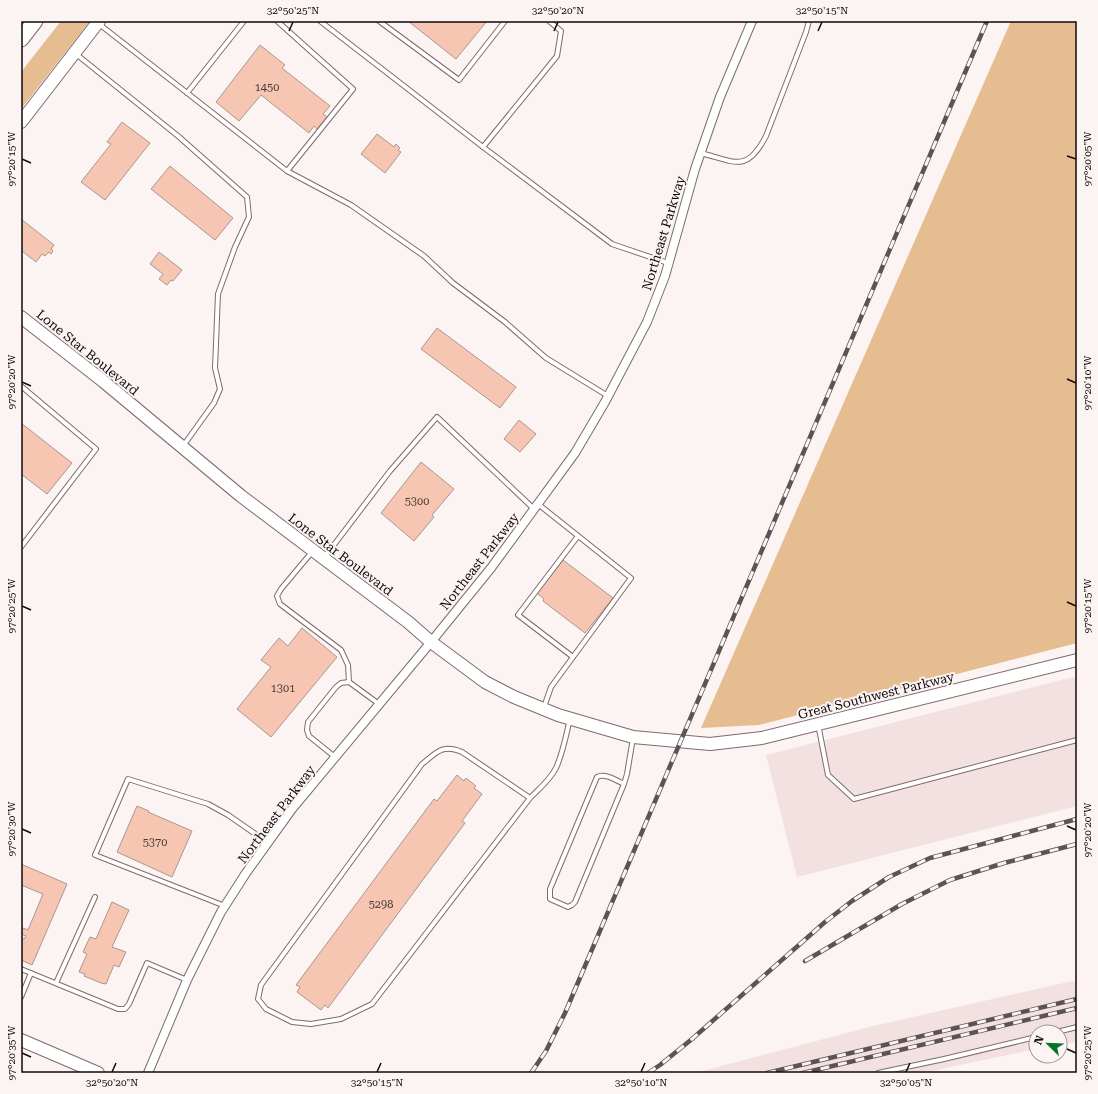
<svg xmlns="http://www.w3.org/2000/svg" width="1098" height="1094" viewBox="0 0 1098 1094" font-family="'Roboto Serif',serif">
	<style>
		.built { fill: #f3e1e1 }
		.green { fill: #e6bd91 }
		.building { fill: #f6c6b3; stroke: #a99790 }
		.lines { fill: none; stroke-linecap: round; stroke-linejoin: round }
		.lane-casing { stroke: #7e6b6b; stroke-width: 6 }
		.street-casing { stroke: #7e6b6b; stroke-width: 10 }
		.secondary-casing { stroke: #7e6b6b; stroke-width: 14 }
		.highway-casing { stroke: #7e6b6b; stroke-width: 17 }
		.lane { stroke: #fff; stroke-width: 4 }
		.street { stroke: #fff; stroke-width: 8 }
		.secondary { stroke: #fff; stroke-width: 12 }
		.highway { stroke: #fff; stroke-width: 15 }
		.rail-casing { stroke: #5c5454; stroke-width: 4.5 }
		.rail { stroke: #fcf3f3; stroke-width: 3; stroke-dasharray: 9; stroke-linecap: butt }
		.ticks { fill: none; stroke: #110a0a; stroke-width: 1.5 }
		.labels { text-anchor: middle; stroke-width: 4; stroke-linejoin: round; paint-order: stroke }
		.number-label { font-size: 11px; fill: #4a3934 }
		.street-label { font-size: 13px; fill: #110a0a; stroke: #fcf3f3 }
		.neatline { fill: none; stroke: #110a0a; stroke-width: 1.5 }
		.ticks-label { font-size: 10px; text-anchor: middle; fill: #110a0a }
	</style>
	<rect width="100%" height="100%" fill="#fcf3f3"/>
	<g class="built">
		<path d="M1077,676V806L797,877L766,755Z"/>
		<path d="M1077,980V1042L1060,1045V1032H1036V1049L923,1073H695L873,1026Z"/>
	</g>
	<g class="green">
		<path d="M61,21H90L21,109V72Z"/>
		<path d="M1011,21H1077V643L759,725L701,728Z"/>
	</g>
	<g class="building">
		<path d="M408,21H487L456,59Z"/>
		<path d="M260,45L285,65L282,68L330,106L323,114L327,117L317,129L314,126L309,133L261,95L239,121L216,102Z"/>
		<path d="M122,122L150,143L105,200L81,182L111,144L107,142Z"/>
		<path d="M377,134L394,147L396,144L400,148L398,150L401,152L385,173L361,154Z"/>
		<path d="M170,166L233,218L215,240L151,189Z"/>
		<path d="M21,219L54,245L51,249L53,251L51,254L49,252L45,256L42,254L36,262L22,251L21,253Z"/>
		<path d="M159,252L182,270L173,281L171,280L167,285L159,279L163,274L150,264Z"/>
		<path d="M437,328L516,387L500,408L421,349Z"/>
		<path d="M519,420L536,434L520,452L504,439Z"/>
		<path d="M21,423L72,463L47,494L21,474Z"/>
		<path d="M421,462L454,489L432,515L434,517L414,541L381,513Z"/>
		<path d="M563,560L613,598L585,633L543,601L544,599L537,593Z"/>
		<path d="M302,628L337,657L271,737L237,709L271,667L261,660L279,638L288,646Z"/>
		<path d="M457,775L464,781L466,778L476,786L474,788L482,794L462,821L465,823L328,1008L325,1005L321,1010L297,992L300,987L296,985L434,799L437,801Z"/>
		<path d="M137,806L149,811L148,812L192,831L172,877L117,852Z"/>
		<path d="M21,864L67,884L32,965L21,960V938L24,939L26,936L21,934V932L23,928L28,930L43,894L21,885Z"/>
		<path d="M112,902L129,910L112,947L126,952L119,967L114,965L106,984L101,983L84,976L85,974L79,972L87,954L83,952L90,937L96,939Z"/>
	</g>
	<g class="lines">
		<defs>
			<g id="lane">
				<path d="M320,21L483,147L612,244L668,263"/>
				<path d="M379,21L459,80L505,21"/>
				<path d="M99,24L287,171L353,89L277,21"/>
				<path d="M76,54L178,136L247,197L249,217L235,247L218,294L215,368L220,389L214,403L183,446"/>
				<path d="M187,93L244,21"/>
				<path d="M483,147L557,56L561,31L549,21"/>
				<path d="M701,153C735,162 747,173 766,136L806,32L809,21"/>
				<path d="M287,171L351,205L424,256L453,283L505,322L546,358L608,396"/>
				<path d="M21,386L96,449L21,547"/>
				<path d="M538,504L631,578L551,687L544,707"/>
				<path d="M312,552L281,589L277,596L280,604L341,650L348,665L349,682"/>
				<path d="M324,558L390,471L437,417L534,509"/>
				<path d="M573,657L518,615L578,536"/>
				<path d="M818,724L828,775L854,799L1077,740"/>
				<path d="M335,757L309,736L307,730L308,722L336,687L341,683L349,682L379,704"/>
				<path d="M624,784C616,780 605,773 597,777L550,889V899L568,907L572,905L575,902L624,784L627,774L633,738"/>
				<path d="M530,798L372,1004L341,1019L311,1024L292,1022L266,1009L258,999L261,985L422,764C437,752 442,744 462,752L530,798C539,789 550,780 556,768C563,753 566,735 570,719"/>
				<path d="M225,906L95,855L128,779L208,804L228,815L254,833L266,844"/>
				<path d="M21,969L118,1009H125L129,1004L147,963L187,980"/>
				<path d="M56,983L95,897"/>
				<path d="M21,997L31,973"/>
				<path d="M1057,1032L1077,1027"/>
				<path d="M878,1073L944,1059L1036,1037"/>
			</g>
			<path id="street" d="M148,1073L187,980L221,912L246,873L292,809L431,642L491,568L575,453L605,402L647,322L665,276L695,169L720,97L752,21"/>
			<g id="secondary">
				<path d="M21,122L99,21"/>
				<path d="M21,317L103,381L241,496L408,622L431,642L485,682L514,697L558,715L633,737L710,744L762,738L1077,660"/>
				<path d="M21,1040L98,1073"/>
			</g>
			<path id="highway" d="M21,39L35,21"/>
		</defs>
		<use href="#lane" class="lane-casing"/>
		<use href="#street" class="street-casing"/>
		<use href="#secondary" class="secondary-casing"/>
		<use href="#highway" class="highway-casing"/>
		<use href="#lane" class="lane"/>
		<use href="#street" class="street"/>
		<use href="#secondary" class="secondary"/>
		<use href="#highway" class="highway"/>
		<defs>
			<g id="rail">
				<path d="M805,961L902,904L950,880L1004,863L1077,844"/>
				<path d="M531,1073L546,1051L565,1013L987,21"/>
				<path d="M648,1073L660,1065L692,1039L825,922L852,901L889,877L930,858L1077,819"/>
				<path d="M767,1073L1077,999"/>
				<path d="M803,1073L1077,1008"/>
			</g>
		</defs>
		<use href="#rail" class="rail-casing"/>
		<use href="#rail" class="rail"/>
	</g>
	<path class="ticks" d="M289,31L293,22M554,31L558,22M818,31L822,22M1067,156L1076,159M22,159L31,163M1067,379L1076,383M22,382L31,386M1067,602L1076,606M22,606L31,610M1067,826L1076,830M22,829L31,833M1067,1049L1076,1053M22,1053L31,1057M112,1072L116,1063M377,1072L381,1063M641,1072L645,1063M906,1072L910,1063"/>
	<g class="labels">
		<g class="number-label">
			<text x="267" y="91">1450</text>
			<text x="417" y="505">5300</text>
			<text x="283" y="692">1301</text>
			<text x="155" y="846">5370</text>
			<text x="381" y="908">5298</text>
		</g>
		<g class="street-label">
			<text transform="translate(663 233) rotate(-73)" y="5">Northeast Parkway</text>
			<text transform="translate(88 352) rotate(39)" y="5">Lone Star Boulevard</text>
			<text transform="translate(341 554) rotate(37)" y="5">Lone Star Boulevard</text>
			<text transform="translate(479 561) rotate(-52)" y="5">Northeast Parkway</text>
			<text transform="translate(876 695) rotate(-14)" y="5">Great Southwest Parkway</text>
			<text transform="translate(276 814) rotate(-53)" y="5">Northeast Parkway</text>
		</g>
	</g>
	<rect width="1098" height="1094" fill="none" stroke="#fcf3f3" stroke-width="44"/>
	<g transform="translate(1048 1044) rotate(293)"><circle r="19" fill="#fcf3f3" stroke="#9e9696"/>
	<path d="M0-3L7 15L0 10L-7 15Z" fill="#00752a"/>
	<text y="-6" font-size="11" font-weight="bold" text-anchor="middle" fill="#110a0a">N</text>
	</g>
	<rect x="22" y="22" width="1054" height="1050" class="neatline"/>
	<g class="ticks-label">
		<text x="293" y="14">32°50'25"N</text>
		<text x="558" y="14">32°50'20"N</text>
		<text x="822" y="14">32°50'15"N</text>
		<text transform="translate(11 159) rotate(-90)" y="4">97°20'15"W</text>
		<text transform="translate(1087 159) rotate(-90)" y="4">97°20'05"W</text>
		<text transform="translate(11 382) rotate(-90)" y="4">97°20'20"W</text>
		<text transform="translate(1087 383) rotate(-90)" y="4">97°20'10"W</text>
		<text transform="translate(11 606) rotate(-90)" y="4">97°20'25"W</text>
		<text transform="translate(1087 606) rotate(-90)" y="4">97°20'15"W</text>
		<text transform="translate(11 829) rotate(-90)" y="4">97°20'30"W</text>
		<text transform="translate(1087 830) rotate(-90)" y="4">97°20'20"W</text>
		<text transform="translate(11 1053) rotate(-90)" y="4">97°20'35"W</text>
		<text transform="translate(1087 1053) rotate(-90)" y="4">97°20'25"W</text>
		<text x="112" y="1086">32°50'20"N</text>
		<text x="377" y="1086">32°50'15"N</text>
		<text x="641" y="1086">32°50'10"N</text>
		<text x="906" y="1086">32°50'05"N</text>
	</g>
</svg>
